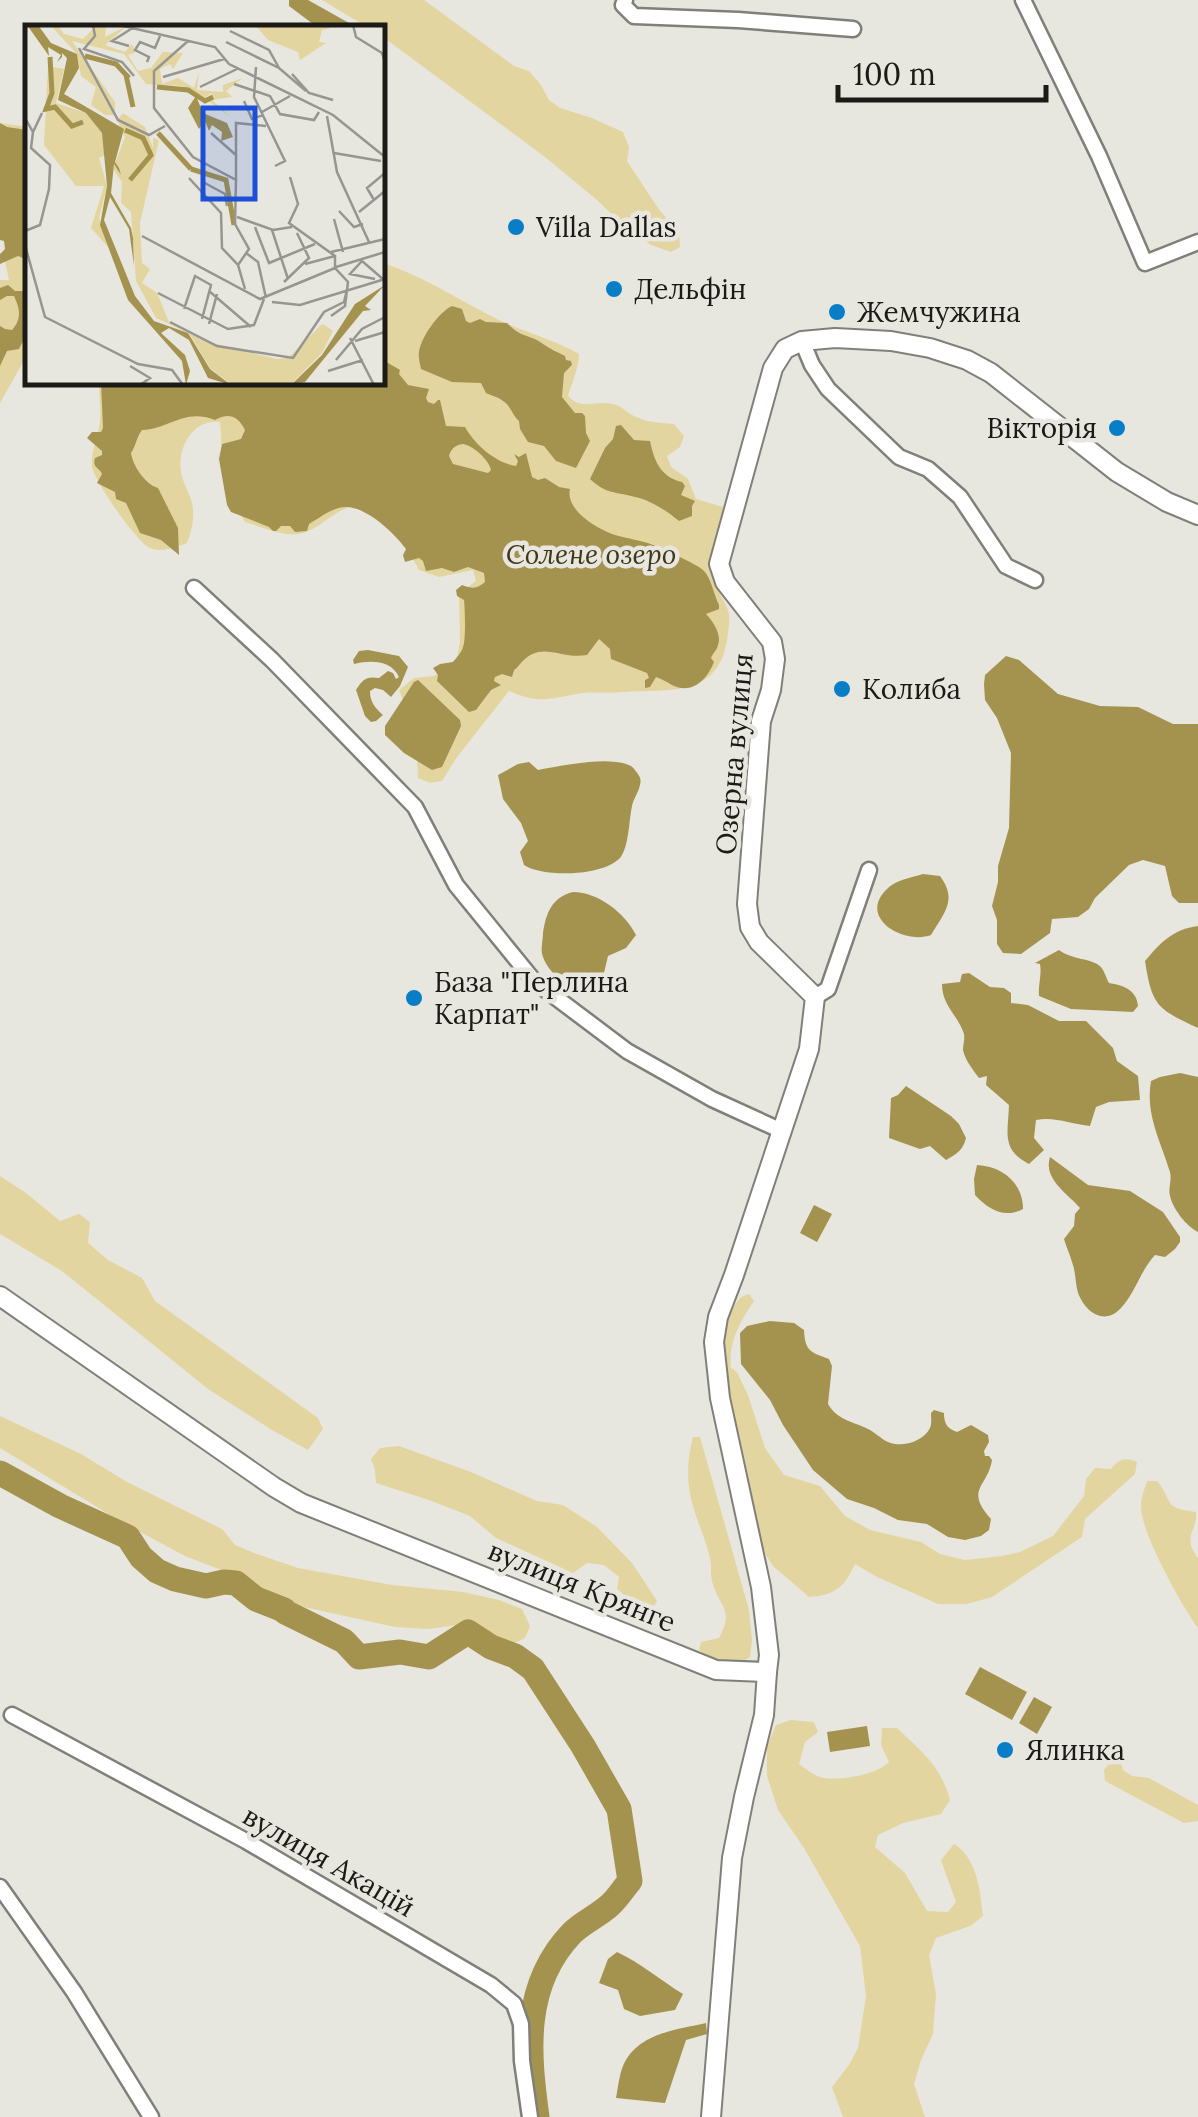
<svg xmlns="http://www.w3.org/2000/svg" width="1198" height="2117" viewBox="0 0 1198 2117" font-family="Lora,serif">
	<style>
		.green { fill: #e3d59f }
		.water { fill: #a4934e; fill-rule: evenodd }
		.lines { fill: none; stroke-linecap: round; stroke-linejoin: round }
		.river { stroke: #a4934e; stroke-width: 25 }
		.minor-casing { stroke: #817f79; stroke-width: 19 }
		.tertiary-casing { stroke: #817f79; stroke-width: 22 }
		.minor { stroke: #fff; stroke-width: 14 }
		.tertiary { stroke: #fff; stroke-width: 18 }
		.poi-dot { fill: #087ec7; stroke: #e8e7df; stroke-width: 4 }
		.labels { text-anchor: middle; stroke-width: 9; stroke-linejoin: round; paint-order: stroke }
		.poi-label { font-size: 28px; fill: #1b1a17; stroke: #e8e7df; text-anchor: start }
		.park-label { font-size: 28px; font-style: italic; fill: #3f3718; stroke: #e8e7df }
		.street-label { font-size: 28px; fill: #1b1a17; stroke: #e8e7df }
		.inset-river { fill: none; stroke: #a4934e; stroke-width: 5 }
		.inset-road { fill: none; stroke: #96958f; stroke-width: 2.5 }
		.view { fill: #1d4ed8; fill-opacity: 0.15; stroke: #1d4ed8; stroke-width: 5 }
		.inset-edge { fill: none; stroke: #1b1a17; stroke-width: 5 }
	</style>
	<rect width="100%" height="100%" fill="#e8e7df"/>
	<g class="green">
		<path d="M322,0H424L514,66L529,71L541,85L549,100L560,108L592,118L623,132L629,147L627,161L660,211L679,232L680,247L671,252L651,245L625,227L597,200L545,157L383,37L382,28L367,27Z"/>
		<path d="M0,123L28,127L27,355L0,403V280H9L4,257L7,248L0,230Z"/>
		<path d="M383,263C425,277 452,296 491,316C519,331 551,338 579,354C579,366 572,383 568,396C582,411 595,400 613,404C622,406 626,412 634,416C646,422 660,423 674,424L684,436L680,447L667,456L671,467L688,479L696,499L726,508C719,528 711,547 710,568C710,582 723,596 728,610C731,619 728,631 727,640C718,698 668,689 623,692C608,694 591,691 577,694C548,699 539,704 509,691L457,757L442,781L430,783L418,778L416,732L399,690L414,678L434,676L457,658L460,642L459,594L476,581L473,570L439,577L419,570C409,549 373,498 347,508C329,515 317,531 298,534C281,536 262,527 245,522L237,508L222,451L220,422C193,418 177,448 181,472C183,483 189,492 192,503C195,517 192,530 187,543C176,547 161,553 150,548C137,543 95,482 92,467C90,452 99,436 100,421C101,409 99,395 99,383L382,382Z"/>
		<path d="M0,1176L26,1193L60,1221L79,1214L90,1222L88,1243L108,1260L142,1278L155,1301L318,1418L323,1429L308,1450L272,1430L208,1389L62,1271L0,1234Z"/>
		<path d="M749,1294L754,1301C740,1322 728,1342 731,1368L737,1372L748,1395L765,1448L784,1475L820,1486L845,1516L870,1530L921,1542L940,1554L965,1560L1002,1556L1020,1552L1053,1536L1084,1496L1086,1479L1095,1468L1111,1469C1119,1459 1125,1457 1137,1462L1135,1474L1085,1519L1082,1537L992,1597L967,1604H938L877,1577L855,1564C844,1588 835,1595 809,1597L773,1566L762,1549L733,1436L721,1340L728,1316L736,1303L741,1297Z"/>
		<path d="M0,1416L81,1454L127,1482L222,1529L235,1545L254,1553L298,1568L392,1585L463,1592L499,1600L522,1609L530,1626L525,1638L512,1644L489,1633L457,1625L428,1629L395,1627L304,1607L259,1590L229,1573L185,1556L125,1524L0,1448Z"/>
		<path d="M693,1437H700L749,1610L752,1640L750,1657C731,1668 713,1668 699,1649L701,1642L719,1638C735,1608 719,1608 712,1581C710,1573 712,1566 710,1558C706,1540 698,1524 693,1506C686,1484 687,1459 693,1437Z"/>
		<path d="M399,1446L471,1472L537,1501L563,1505L597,1527L632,1563L657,1601L652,1610L641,1609L617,1589L619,1577L604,1565L587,1563L573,1573L496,1538L470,1516L429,1500L376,1483L375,1470L371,1459L380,1448Z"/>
		<path d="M1147,1481H1157C1175,1503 1161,1507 1196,1512C1198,1531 1181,1536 1198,1558V1628C1182,1606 1140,1532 1141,1505C1141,1497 1145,1488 1147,1481Z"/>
		<path d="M791,1720L814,1722L818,1732L805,1742L799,1764C805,1768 813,1775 820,1777C837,1782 877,1775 889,1762L881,1745L882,1728H897C922,1752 941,1766 950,1800L941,1814L903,1823L878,1835L875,1847L905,1873L927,1911L948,1912L956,1902L941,1860L954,1844C977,1858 980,1890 983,1916L970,1926L936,1938L929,1955L936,1994L933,2034L921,2060L914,2084L925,2117H843L832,2087L849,2065L858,2048L866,1996L860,1946L804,1848L778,1810L767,1776V1747L776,1725Z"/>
		<path d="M1112,1760L1121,1762L1123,1770L1132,1776L1149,1778L1198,1805V1821L1184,1823L1105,1781L1104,1770Z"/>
	</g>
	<g class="water">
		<path d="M289,0H308L349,23L353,27H317L289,6Z"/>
		<path d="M0,123L7,127L27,130L28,272L24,274L26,266L23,258L18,256L0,264V254L5,249L4,241L0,240Z"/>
		<path d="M8,285L15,291H27V318L24,323L23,341L19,349L7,351L0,366V326L5,329L12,330C22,319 20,309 14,296H7L0,300V288Z"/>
		<path d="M452,306L462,309L466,321L470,323L480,319L486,322L507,323C522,339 530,334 543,344C552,350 555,351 565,356L566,360L571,361L572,365L564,373L562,397L575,413H582L585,416L586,433L590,441L576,468L556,461L544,446L528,442L520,429L519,421C512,415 511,406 503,401C499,397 492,396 486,393L481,383L452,382L421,369C420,364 418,357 419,352C421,337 439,312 452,306Z"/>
		<path d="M383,360L400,370L399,374L408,385L429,389L426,398L428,402L434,404L438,400H440L446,426L465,427C475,445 496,463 516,466L518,461L514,454L519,457L526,453L532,477L538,480L545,478L559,487L570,489C565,510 597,529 615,535C628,539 641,540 653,545C662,548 698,565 703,570C711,577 714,595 719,605V609L706,614C713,621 722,635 718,645C717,650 713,653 711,658L714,662C707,680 692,695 672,685C667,682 662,679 656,677L650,687L645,688V680L649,678L647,673L611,659L610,649L599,639L587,655C560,660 541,639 520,664C512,674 516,665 512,677L502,674L495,677L494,681L501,685L491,690L476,710L469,712L437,681L438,675L433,668L440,664L453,662C456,658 462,652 463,647C466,640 465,608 464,600L457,596L456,590L462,585C473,589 477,589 485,582L484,573L468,567L454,572L442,568L426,571L423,561L419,558L405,562L403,555L406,549C394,533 368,508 347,507C335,506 319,518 309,524L307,531L295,532L290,526H281L276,531H273L269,527L231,512L227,505L219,459L222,444L241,439L245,430C238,416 229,412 215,420C184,408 170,429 142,430C136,438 136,446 131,453C133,466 145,484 158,488L178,528L179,555L161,540L140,533L126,503L116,499L115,492L97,483L102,474C99,467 92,468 95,458L102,455V451L87,438L92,432H101L103,428L101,383L382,382ZM463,444C474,446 489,460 491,470L488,473L453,464L449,456C451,449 455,445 463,444Z"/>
		<path d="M621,425L634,440L650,441C654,460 660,477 682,482L685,486L681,495L695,501L692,506V516L679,521C667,511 650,500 635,497C615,491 607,495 590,479L605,448L613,439L616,426Z"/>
		<path d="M368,650L399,656L408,667L400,686L391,697L383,690L375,688L370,691C370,702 375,708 383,715L376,721L371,722L365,716L356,690C363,679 366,676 379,678L388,671L393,673L396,679L399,677C391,660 371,660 354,664L353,660L359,651Z"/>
		<path d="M1006,656L1019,660L1058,694L1100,706L1138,707L1173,724H1198V903H1179L1172,896L1165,866L1143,860L1129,865L1095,898L1089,909L1078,917L1052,919L1050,933L1021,954L1003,953L997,944V920L992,906L998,882V866L1009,828L1011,753L997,718L985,700L984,684L985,675Z"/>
		<path d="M418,680L460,720L461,726L442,767L432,770L404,753L385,735V726L414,682Z"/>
		<path d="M529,762L538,770C560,766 611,755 631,766C633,767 640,776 640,778C643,786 633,799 632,806C629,820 629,847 620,858C603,876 544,878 524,865L520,852L528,841L521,823L503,799L498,775L518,764Z"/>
		<path d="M923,874L940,876C958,900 944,913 931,935C904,945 858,918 886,890C895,880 910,878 923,874Z"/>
		<path d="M573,892C598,892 625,913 636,935L626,948L608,956L604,973L592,991C572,992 550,976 543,957C540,950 543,941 543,933C546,913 552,897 573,892Z"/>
		<path d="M1198,926V1028C1157,1009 1152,1006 1145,961C1160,943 1173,929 1198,926Z"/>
		<path d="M1059,950C1072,960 1092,958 1101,967C1105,972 1106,978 1109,983C1123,985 1137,990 1138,1006L1133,1012L1071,1009L1039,996C1038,985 1042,974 1040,964L1035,963Z"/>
		<path d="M969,973L990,987L1004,988L1011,993V1003L1028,1005L1059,1021H1086L1113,1048L1117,1061L1138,1076L1140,1100L1109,1102L1096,1107L1090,1126C1072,1124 1053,1116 1036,1120L1034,1138L1044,1150L1029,1164C1001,1150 1008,1133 1009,1105L986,1085L987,1076L979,1078C973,1070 965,1060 963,1050C963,1045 965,1039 964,1034C958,1015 942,1006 942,984L960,982L962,974Z"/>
		<path d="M1180,1073L1198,1077V1232C1186,1226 1173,1209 1170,1196C1168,1188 1172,1181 1170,1172C1161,1142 1145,1114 1151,1081L1160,1077Z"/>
		<path d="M906,1086L951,1116L959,1124L966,1138C963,1150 957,1154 946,1160L930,1146L920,1149L889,1138L891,1098L898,1095Z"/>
		<path d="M1050,1157L1088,1185L1130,1191L1163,1212L1180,1237V1242L1175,1249L1165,1257L1155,1255C1140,1271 1135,1294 1120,1309C1103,1326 1085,1311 1078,1293C1075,1283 1076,1272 1072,1262C1070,1254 1066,1247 1064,1239L1074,1226L1075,1214L1080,1208C1067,1193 1043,1179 1050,1157Z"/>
		<path d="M977,1165C1002,1166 1023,1183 1023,1209C1004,1219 988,1209 975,1195L974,1179Z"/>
		<path d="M814,1205L832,1214L817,1242L800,1233Z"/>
		<path d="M770,1321L794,1323L804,1330C805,1351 810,1352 829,1359L832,1366L828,1404C837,1420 852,1421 868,1429C875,1432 881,1439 888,1442C901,1448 923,1442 930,1428C932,1424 931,1417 931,1413L934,1410L944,1413C944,1424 947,1428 957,1432L971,1425L988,1435L989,1442L984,1451L985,1456H989L992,1460C988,1487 964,1489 991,1519L989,1530L981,1536L965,1540L948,1537L927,1524L898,1520L874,1508L847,1499L813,1470L783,1425L770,1400L741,1364L740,1333L747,1326Z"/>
		<path d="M980,1667L1027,1692L1012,1720L965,1694Z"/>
		<path d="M1034,1697L1052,1707L1037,1734L1019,1723Z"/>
		<path d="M867,1726L870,1746L830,1752L827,1732Z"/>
		<path d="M617,1952C641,1963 660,1980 683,1994L675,2010L640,2016L624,2009L618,1990L599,1983L608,1959Z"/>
		<path d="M706,2023L707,2034L686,2040L665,2103L616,2098C618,2088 619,2076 623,2066C637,2033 676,2030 706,2023Z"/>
	</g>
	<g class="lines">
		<path class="river" d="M0,1473L60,1506L128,1537L141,1557L157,1571L175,1579L206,1586L224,1582L236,1583L256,1599L284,1610L285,1612L344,1641L359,1657L400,1652L429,1657L468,1632L491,1647L515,1656L533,1669L583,1746L619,1809L630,1881C623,1889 617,1899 610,1905C598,1916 583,1922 572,1933C522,1985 528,2052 537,2117"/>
		<defs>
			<g id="minor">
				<path d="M625,0L623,5L634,16L738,20L853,29"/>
				<path d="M1023,0L1099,156L1145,263L1198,242"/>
				<path d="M802,341L812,365L828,389L899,457L928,469L960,497L1006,566L1035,580"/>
				<path d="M194,588L272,660L415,807L456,885L534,981L627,1051L712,1099L782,1131"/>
				<path d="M815,997L828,989L869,870"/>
				<path d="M12,1715L246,1841L491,1985L514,2004L521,2024L522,2061L530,2117"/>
				<path d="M0,1887L74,1992L151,2117"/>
			</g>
			<g id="tertiary">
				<path d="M0,1296L274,1487L301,1503L716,1670L767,1672L764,1715L744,1797L732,1858L711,2117"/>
				<path d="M767,1672L769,1655L761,1587L720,1398L714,1342L718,1317L734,1275L809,1049L815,997L759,942L750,927L747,904L761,721L771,690L775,659L772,642L725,582L719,564L773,368L785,349L802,341L835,338L891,341L930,348L967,360L991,373L1117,472L1167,502L1198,515"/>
			</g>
		</defs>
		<use href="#minor" class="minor-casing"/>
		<use href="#tertiary" class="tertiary-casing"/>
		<use href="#minor" class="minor"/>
		<use href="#tertiary" class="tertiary"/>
	</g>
	<g class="poi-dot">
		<circle cx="516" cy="227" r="10"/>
		<circle cx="614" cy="289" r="10"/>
		<circle cx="837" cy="312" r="10"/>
		<circle cx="1117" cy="428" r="10"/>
		<circle cx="842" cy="689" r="10"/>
		<circle cx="414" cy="998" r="10"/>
		<circle cx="1005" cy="1750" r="10"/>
	</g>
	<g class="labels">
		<g class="poi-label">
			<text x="536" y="237">Villa Dallas</text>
			<text x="634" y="299">Дельфін</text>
			<text x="857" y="322">Жемчужина</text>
			<text x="1097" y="438" text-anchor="end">Вікторія</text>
			<text x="862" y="699">Колиба</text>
			<text x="434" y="992">База "Перлина<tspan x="434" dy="32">Карпат"</tspan></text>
			<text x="1025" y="1760">Ялинка</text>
		</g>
		<g class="park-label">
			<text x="591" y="564">Солене озеро</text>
		</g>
		<g class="street-label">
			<text transform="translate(734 754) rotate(-85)" y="10">Озерна вулиця</text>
			<text transform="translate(582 1586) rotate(22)" y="10">вулиця Крянге</text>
			<text transform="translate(329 1861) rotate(30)" y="10">вулиця Акацій</text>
		</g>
	</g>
	<g transform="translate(25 25)">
		<rect width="360" height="360" fill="#e8e7df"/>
		<path d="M33,0L39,9L58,14L72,0H81L80,12L103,0L80,20L100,27L107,19L110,28L103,30L113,46L126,43L138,27L158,28L148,44L145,39L135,44L137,59L153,53L169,63L174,47L172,65L198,67V60L218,53L201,66L207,72L187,75L207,93L183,76L188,67L180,73L157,61L121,59L99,29L47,16L90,77V90H80L66,80L71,62L56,51L52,29L28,3ZM230,0H303L305,3L297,5L294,17L301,18L275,35L273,27L243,15ZM23,41L39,44L31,78L61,88L77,108L80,130L74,133L82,161L74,193L83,222L66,203L79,161H51L19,120ZM98,88L120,102L128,123V113L134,115L115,198L117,238L125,244L117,258L132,268L144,297L179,316L252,334L263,333L297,299L303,302L308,306L297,328L265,360H207L185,343L164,308L131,293L111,256L106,187L96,178L97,157L88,144L100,112L92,95Z" fill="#e3d59f"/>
		<path d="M2,0H13L26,18L52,29L54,43L39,69L99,104L90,137L94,143L96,150L89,139L86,168L106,203L108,213L109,241L104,204L85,172L79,195L110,271L129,296L163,308L185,344L206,360L183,353L164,315L144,303L136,308L160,330L165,346L161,360L157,336L103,275L75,200L82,161L77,108L61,88L33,75L42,33L37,28V32L32,37L36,30L23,22L24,31ZM171,71L178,88L202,98L208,112L196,116L197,107L187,100L184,106L180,96L174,104L163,83ZM360,260L340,281L346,285L338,286L280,357L266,360L297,330L330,279Z" fill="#a4934e"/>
		<path class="inset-river" d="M60,31L91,39L104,53M25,32L27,68L21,84L30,82L47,101L58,97M101,50L108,82M132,62L163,65L180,76L188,72M100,105L118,113L126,130L105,155M133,108L166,144M166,144L201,155L209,200"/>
		<path class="inset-road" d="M68,0L70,11L59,24L97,37L109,51M94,0L190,22L204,39L308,90L360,132M328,0L331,12L357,28L360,37M205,6L244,25L254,43M163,16L129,46V83L168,132L211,155L210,199L224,224L213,240M201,17L254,43L281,66M104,21L87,16L106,4M54,23L93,95L124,110L140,101M122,37L124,32L110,25L115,17L130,23L135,11M231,42L229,72L260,136L250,141M267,49L284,68L308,75M138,52L199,34M209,59L245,71L255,89L289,95L294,87M175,62L212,44M219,76L227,94L238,90M237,87L265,71M302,91L312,147L344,217M0,93L8,107L17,88M186,108L212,131M309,128L356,136M265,152L273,179L264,198L310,231V243L323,257L320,281L306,291M164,153L196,188L197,223L213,240L220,264M211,155V98L241,101M178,157L200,169L202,181M349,175L342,163L360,148M314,186L329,202L338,199M334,187L360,166M212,192L248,205L267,202M309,194L318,227M230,202L244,238L290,219M247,205L263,254M0,206L15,200L24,164L25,140L6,123L8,107M117,211L235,274L310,243M0,220L20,292L113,339L147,345L158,360M306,227L360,214M221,228L233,237L241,273M280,239L310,231M311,242L360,227M350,254L325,249L337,236L359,255M259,257L284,233L272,208M184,266L226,302M133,268L203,304L229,300L239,274M247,277L275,280L360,254M159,284L170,251L186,260L177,294M145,297L192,321L268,333L299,287L319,277L322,265M184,299L192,269M325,313L349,360M330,316L360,307M311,335L337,304L360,292M105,341L125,353L115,360M303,346L338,335"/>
		<path class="view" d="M178,83H230V174H178Z"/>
		<rect width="360" height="360" class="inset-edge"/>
	</g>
	<path d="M838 85v15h208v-15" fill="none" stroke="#1b1a17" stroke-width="5"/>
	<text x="853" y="85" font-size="30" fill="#1b1a17" stroke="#e8e7df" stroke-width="8" paint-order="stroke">100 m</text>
</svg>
